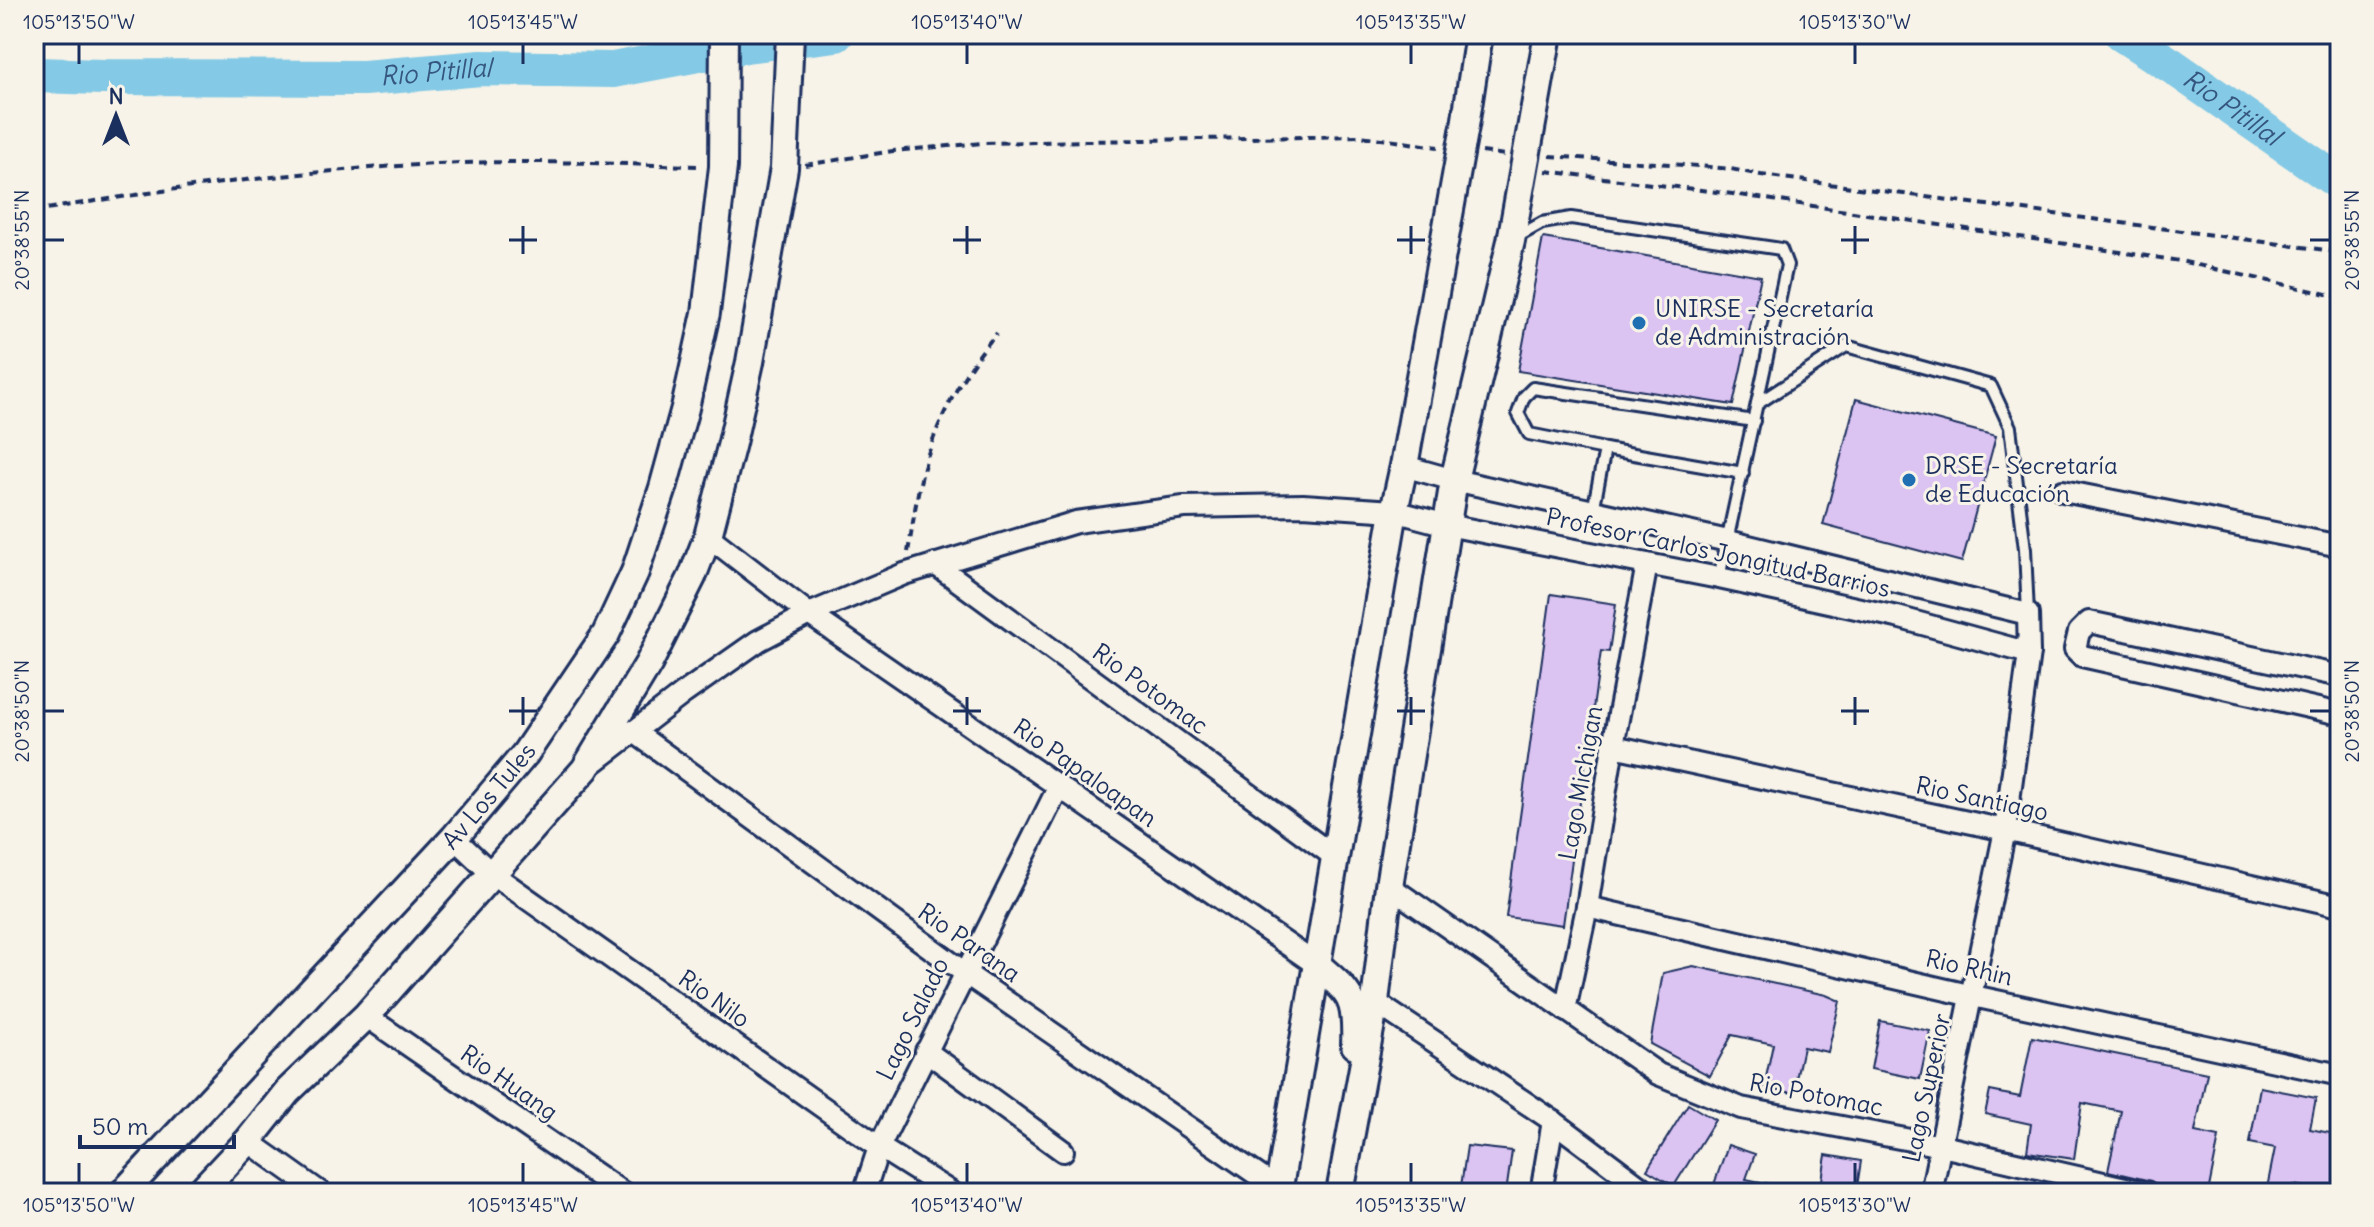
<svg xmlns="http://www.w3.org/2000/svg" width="2374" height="1227" viewBox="0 0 2374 1227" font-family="Delius,sans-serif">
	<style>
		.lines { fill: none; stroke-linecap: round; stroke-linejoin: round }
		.river { stroke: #84c9e5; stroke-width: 36 }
		.building { fill: #dbc3f2; stroke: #1b2f5e; stroke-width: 2 }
		.lane-casing { stroke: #1b2f5e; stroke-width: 16 }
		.street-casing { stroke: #1b2f5e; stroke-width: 26 }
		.secondary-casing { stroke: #1b2f5e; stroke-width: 32 }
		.path { stroke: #1b2f5e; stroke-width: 4; stroke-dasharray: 8 6; stroke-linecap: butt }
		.lane { stroke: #f7f3e8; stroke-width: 10 }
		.street { stroke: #f7f3e8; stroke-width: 20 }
		.secondary { stroke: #f7f3e8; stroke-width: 26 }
		.ticks { fill: none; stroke: #1b2f5e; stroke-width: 3 }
		.poi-dot { fill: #1f6fb2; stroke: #f7f3e8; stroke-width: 3 }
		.labels { text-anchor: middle; stroke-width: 6; stroke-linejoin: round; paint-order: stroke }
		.poi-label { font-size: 24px; fill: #1b2f5e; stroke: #f7f3e8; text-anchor: start }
		.street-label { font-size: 24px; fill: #1b2f5e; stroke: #f7f3e8 }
		.water-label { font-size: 26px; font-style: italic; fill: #355680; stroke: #f7f3e8 }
		.neatline { fill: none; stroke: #1b2f5e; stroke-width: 3 }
		.ticks-label { font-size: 20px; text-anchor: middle; fill: #1b2f5e }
	</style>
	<rect width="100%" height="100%" fill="#f7f3e8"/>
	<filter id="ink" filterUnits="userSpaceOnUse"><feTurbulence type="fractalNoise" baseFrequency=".0125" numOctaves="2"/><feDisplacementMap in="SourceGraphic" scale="16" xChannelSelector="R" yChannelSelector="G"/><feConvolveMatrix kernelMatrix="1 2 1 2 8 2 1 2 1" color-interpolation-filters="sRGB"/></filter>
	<g filter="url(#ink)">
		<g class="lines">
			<g class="river">
				<path id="s1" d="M2122,34L2172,66L2340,183"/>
				<path id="s2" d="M34,75L104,77L364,78L481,68L613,70L746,45L836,34"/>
			</g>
		</g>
		<g class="building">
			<path d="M1543,238L1761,276L1733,405L1518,371Z"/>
			<path d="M1856,399L1996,436L1962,562L1823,525Z"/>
			<path d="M1551,594L1616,604L1609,652L1601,651L1563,925L1506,917Z"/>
			<path d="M1693,966L1826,995L1840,1001L1828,1052L1803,1047L1793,1093L1764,1087L1773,1044L1732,1035L1710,1076L1650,1044L1663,973Z"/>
			<path d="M1880,1021L1930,1031L1920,1079L1871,1069Z"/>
			<path d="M2032,1037L2207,1073L2195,1132L2219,1137L2208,1193L2160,1191L2156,1184L2151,1181L2108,1171L2121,1111L2082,1103L2074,1159L2027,1152L2031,1124L1985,1114L1990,1091L2020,1097Z"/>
			<path d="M2260,1087L2316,1098L2310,1129L2340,1135V1193L2294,1185L2293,1193H2266L2275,1148L2250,1143Z"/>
			<path d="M1688,1104L1715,1120L1674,1186L1647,1170Z"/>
			<path d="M1728,1145L1755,1154L1746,1179L1775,1185L1774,1193H1711Z"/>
			<path d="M1467,1146L1512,1151L1506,1193H1460Z"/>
			<path d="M1826,1155L1861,1161L1856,1193H1820Z"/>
		</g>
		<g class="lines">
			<defs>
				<g id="lane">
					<path d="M1515,238L1542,223L1571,218L1781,249L1787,265L1719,578"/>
					<path d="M1757,404L1846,346L1991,386L2010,427L2025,549L2028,614"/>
					<path d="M1605,449L1743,473"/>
					<path d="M1593,511L1605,449L1529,434L1518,413L1524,397L1533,388L1754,421"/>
				</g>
				<g id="street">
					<path d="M1404,466L1454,480L1728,541L2028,614L2029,653L2005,830L1931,1193"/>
					<path d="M2063,491L2340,546"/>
					<path d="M708,536L809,614L1317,965"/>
					<path d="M935,564L1335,857"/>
					<path d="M2340,676L2089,622L2079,632L2075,649L2082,656L2340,714"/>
					<path d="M633,731L965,973L1278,1189"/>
					<path d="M1613,746L2005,830L2340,906"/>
					<path d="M593,763L684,693L758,641L809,614L904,574L1076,522L1184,507L1303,505L1394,511L1447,525L1719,578L1897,617L2029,653"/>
					<path d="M454,838L491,873L879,1147L952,1193"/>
					<path d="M1389,886L1658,1074L1741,1108L1942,1146L2147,1193"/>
					<path d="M1587,907L1973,996L2340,1075"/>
					<path d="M1375,1002L1553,1121L1649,1193"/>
					<path d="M1565,1010L1587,907L1613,746L1647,564"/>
					<path d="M366,1016L623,1193"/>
					<path d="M926,1051L1063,1151"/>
					<path d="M248,1141L321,1193"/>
					<path d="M864,1193L879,1147L1059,786"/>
					<path d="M1541,1193L1553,1121"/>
				</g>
				<g id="secondary">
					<path d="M1317,965C1351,994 1357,998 1355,1045"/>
					<path id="s3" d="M123,1193L454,838L525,754L606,634L635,572L663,488L685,408L706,313L723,167L724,34"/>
					<path d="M199,1193L248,1141L287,1092L366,1016L585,769L649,663L692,577L708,536L732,443L750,362L784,168L790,34"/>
					<path d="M1278,1193L1394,511L1404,466L1465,126L1479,34"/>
					<path d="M1340,1193L1375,1002L1389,886L1454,480L1511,241L1548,34"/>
				</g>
			</defs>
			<use href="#lane" class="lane-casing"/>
			<use href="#street" class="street-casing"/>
			<use href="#secondary" class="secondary-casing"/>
			<g class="path">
				<path d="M1482,152L1505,155"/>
				<path d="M1550,156L1699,166L1731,169L1761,175L2340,252"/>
				<path d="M805,165L893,151L982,143L1360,136L1438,147"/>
				<path d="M1546,171L1733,194L2180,261L2340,297"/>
				<path d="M34,211C196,184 360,162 524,162C583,162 642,165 701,166"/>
				<path d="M908,552C913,525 916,497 923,471C936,422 963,371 997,333"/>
			</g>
			<use href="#lane" class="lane"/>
			<use href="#street" class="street"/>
			<use href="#secondary" class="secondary"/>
		</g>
	</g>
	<path class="ticks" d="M79,44V64M523,44V64M967,44V64M1411,44V64M1855,44V64M523,226V254M967,226V254M1411,226V254M1855,226V254M44,240H64M509,240H537M953,240H981M1397,240H1425M1841,240H1869M2310,240H2330M523,697V725M967,697V725M1411,697V725M1855,697V725M44,711H64M509,711H537M953,711H981M1397,711H1425M1841,711H1869M2310,711H2330M79,1163V1183M523,1163V1183M967,1163V1183M1411,1163V1183M1855,1163V1183"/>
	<g class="poi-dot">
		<circle cx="1639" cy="323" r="8"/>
		<circle cx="1909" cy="480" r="8"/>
	</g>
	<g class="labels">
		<g class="poi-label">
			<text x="1655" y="317">UNIRSE - Secretaría<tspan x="1655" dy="28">de Administración</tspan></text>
			<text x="1925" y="474">DRSE - Secretaría<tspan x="1925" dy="28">de Educación</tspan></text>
		</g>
		<g class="street-label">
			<text transform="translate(1718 553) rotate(12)" y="8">Profesor Carlos Jongitud Barrios</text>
			<text transform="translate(1150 689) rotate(36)" y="8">Rio Potomac</text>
			<text transform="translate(1085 773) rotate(35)" y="8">Rio Papaloapan</text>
			<text transform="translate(1581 783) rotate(-80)" y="8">Lago Michigan</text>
			<text dy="8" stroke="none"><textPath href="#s3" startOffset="540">Av Los Tules</textPath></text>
			<text transform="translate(1982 799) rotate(12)" y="8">Rio Santiago</text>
			<text transform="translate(969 943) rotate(35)" y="8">Rio Parana</text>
			<text transform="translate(1969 968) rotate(13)" y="8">Rio Rhin</text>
			<text transform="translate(714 999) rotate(35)" y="8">Rio Nilo</text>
			<text transform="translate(913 1019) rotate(-64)" y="8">Lago Salado</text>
			<text transform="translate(509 1083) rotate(35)" y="8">Rio Huang</text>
			<text transform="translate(1927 1088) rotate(-78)" y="8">Lago Superior</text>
			<text transform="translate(1816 1095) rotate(11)" y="8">Rio Potomac</text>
		</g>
		<g class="water-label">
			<text dy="9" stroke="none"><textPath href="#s2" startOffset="402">Rio Pitillal</textPath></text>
			<text dy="9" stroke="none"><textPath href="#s1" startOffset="132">Rio Pitillal</textPath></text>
		</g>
	</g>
	<rect width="2374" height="1227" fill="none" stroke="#f7f3e8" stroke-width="88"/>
	<g transform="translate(116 116)" stroke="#f7f3e8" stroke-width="6" paint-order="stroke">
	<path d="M0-6L14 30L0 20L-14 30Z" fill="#1b2f5e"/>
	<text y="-12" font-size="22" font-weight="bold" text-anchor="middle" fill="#1b2f5e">N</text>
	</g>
	<path d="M80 1135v12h154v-12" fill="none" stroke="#1b2f5e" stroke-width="4"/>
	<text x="92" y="1135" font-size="24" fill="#1b2f5e" stroke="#f7f3e8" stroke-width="6" paint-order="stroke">50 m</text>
	<rect x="44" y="44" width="2286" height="1139" class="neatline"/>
	<g class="ticks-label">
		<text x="79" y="29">105°13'50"W</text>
		<text x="523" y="29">105°13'45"W</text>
		<text x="967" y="29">105°13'40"W</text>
		<text x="1411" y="29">105°13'35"W</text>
		<text x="1855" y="29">105°13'30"W</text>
		<text transform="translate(22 240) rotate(-90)" y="7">20°38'55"N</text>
		<text transform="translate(2352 240) rotate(-90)" y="7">20°38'55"N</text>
		<text transform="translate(22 711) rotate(-90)" y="7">20°38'50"N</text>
		<text transform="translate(2352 711) rotate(-90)" y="7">20°38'50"N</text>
		<text x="79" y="1212">105°13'50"W</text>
		<text x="523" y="1212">105°13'45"W</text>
		<text x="967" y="1212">105°13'40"W</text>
		<text x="1411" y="1212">105°13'35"W</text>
		<text x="1855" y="1212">105°13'30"W</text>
	</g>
</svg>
